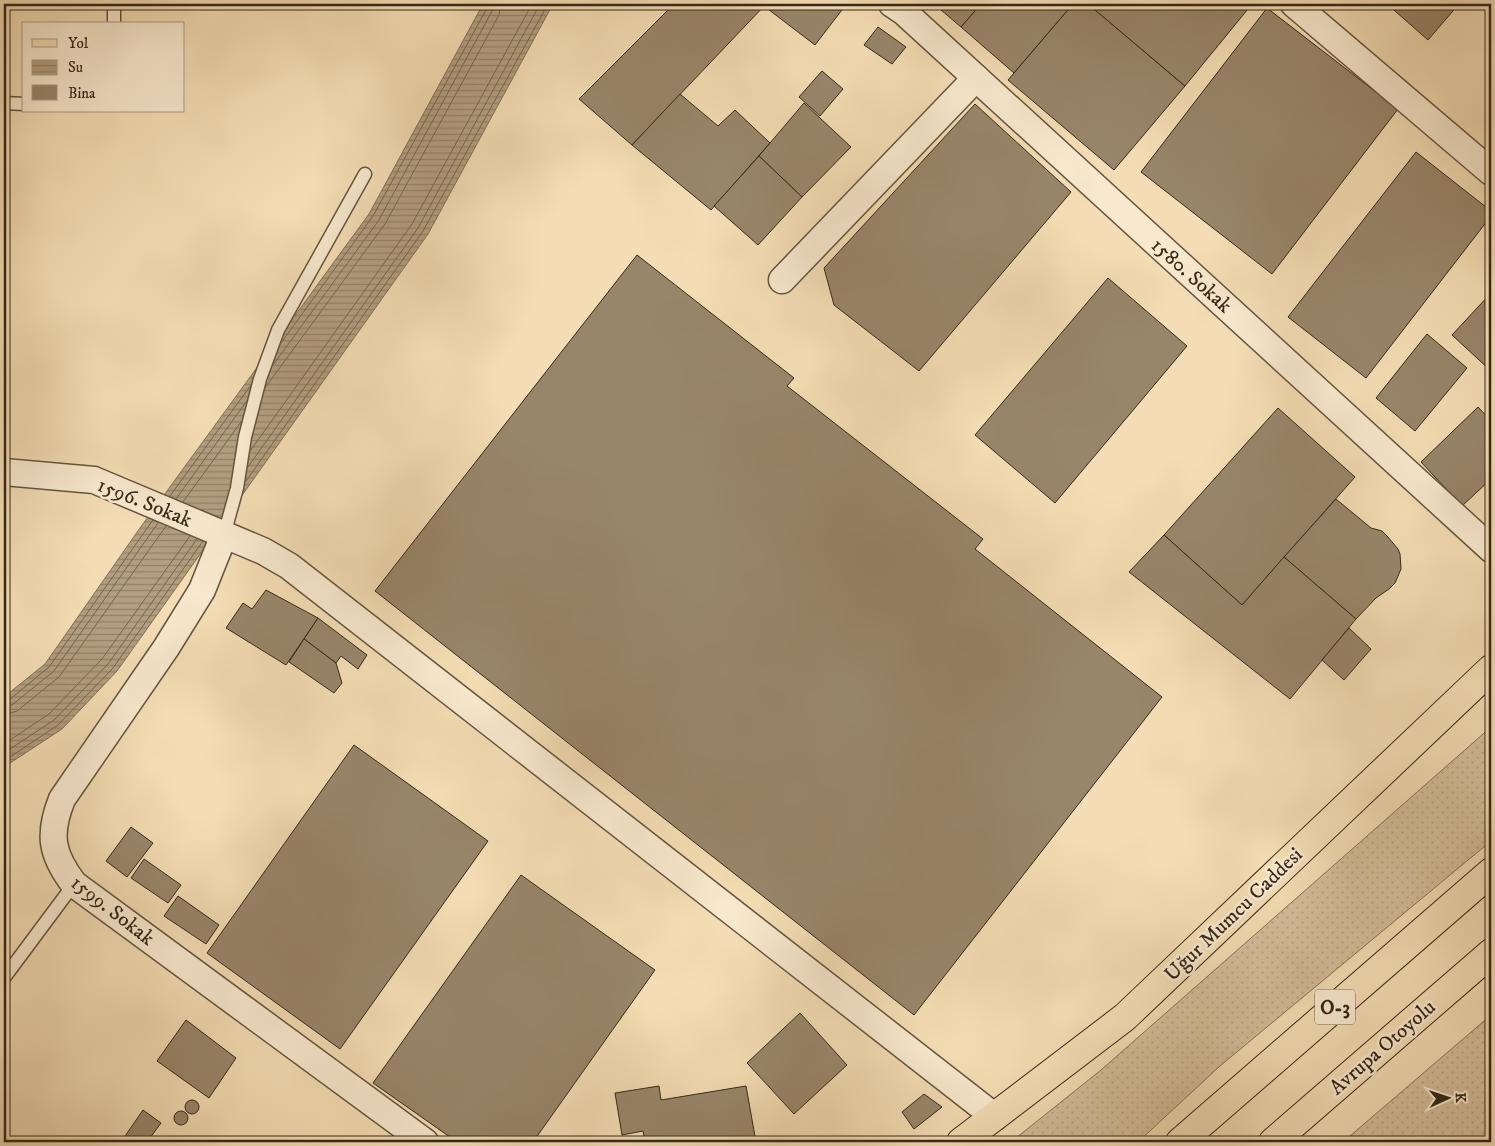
<svg xmlns="http://www.w3.org/2000/svg" width="1495" height="1146" viewBox="0 0 1495 1146" font-family="'IM FELL DW Pica',serif">
	<style>
		.grass { fill: url(#grass-dots); stroke: #84735a }
		.water { fill: url(#water-rules); stroke: #806f57 }
		.lines { fill: none; stroke-linecap: round; stroke-linejoin: round }
		.shore { stroke: #74644d; stroke-width: 1 }
		.building { fill: #98866a; stroke: #34281a }
		.service-casing { stroke: #645540; stroke-width: 15 }
		.minor-casing { stroke: #645540; stroke-width: 29 }
		.primary-casing { stroke: #34281a; stroke-width: 30 }
		.motorway-casing { stroke: #34281a; stroke-width: 30 }
		.service { stroke: #f8e9ce; stroke-width: 12 }
		.minor { stroke: #f8e9ce; stroke-width: 26 }
		.primary { stroke: #f4ddb4; stroke-width: 28 }
		.motorway { stroke: #f4ddb4; stroke-width: 28 }
		.labels { text-anchor: middle; stroke-width: 5; stroke-linejoin: round; paint-order: stroke }
		.shield { fill: #f8e9ce; stroke: #6f6250; stroke-width: 1 }
		.shield-label { font-size: 20px; font-weight: bold; fill: #34281a }
		.street-label { font-size: 21px; fill: #34281a; stroke: #f8e9ce }
	</style>
	<defs>
		<pattern id="grass-dots" width="8" height="8" patternUnits="userSpaceOnUse" patternTransform="scale(1.25)"><rect width="8" height="8" fill="#d3be9a"/><path d="M2 2h.1M6 6h.1" fill="none" stroke="#b6a384" stroke-width="1.8" stroke-linecap="round"/></pattern>
		<pattern id="water-rules" width="6" height="5" patternUnits="userSpaceOnUse" patternTransform="scale(1.25)"><rect width="6" height="5" fill="#b39f80"/><path d="M0 2.5h6" fill="none" stroke="#928268"/></pattern>
	</defs>
	<rect width="100%" height="100%" fill="#f4ddb4"/>
	<filter id="stains"><feTurbulence type="fractalNoise" baseFrequency=".004" numOctaves="4"/><feColorMatrix values="0 0 0 0 .2 0 0 0 0 .09 0 0 0 0 .02 0 0 0 .5 -.17"/></filter>
	<radialGradient id="worn" r=".72"><stop offset=".6" stop-color="#630" stop-opacity="0"/><stop offset="1" stop-color="#630" stop-opacity=".3"/></radialGradient>
	<g class="grass">
		<path d="M1491,727V841L1220,1066L1138,1142H1011L1101,1070Z"/>
		<path d="M1491,1015V1142H1343Z"/>
	</g>
	<path class="water" d="M483,4H553L428,234L117,671L62,729L4,767V697L45,664L140,528L369,214Z"/>
	<g class="lines">
		<g class="shore">
			<path d="M281,343L373,216L487,8V4"/>
			<path d="M273,365L379,220L492,11L494,4"/>
			<path d="M265,388L385,224L499,15L501,4"/>
			<path d="M251,450L412,224L532,4"/>
			<path d="M248,467L418,228L540,4"/>
			<path d="M246,481L423,231L548,4"/>
			<path d="M170,496L251,385"/>
			<path d="M176,499L246,402"/>
			<path d="M183,502L241,422"/>
			<path d="M4,701L9,700L49,667L153,520"/>
			<path d="M4,707L12,705L54,671L158,523"/>
			<path d="M4,715L17,711L59,677L166,526"/>
			<path d="M4,744L49,714L102,659L190,536"/>
			<path d="M4,753L54,720L108,664L197,539"/>
			<path d="M4,761L58,725L113,668L203,541"/>
		</g>
	</g>
	<g class="building">
		<path d="M674,4H766L632,145L579,99Z"/>
		<path d="M766,4H842L845,6L815,45L764,6Z"/>
		<path d="M934,4H981L961,27Z"/>
		<path d="M981,4H1073L1014,73L961,27Z"/>
		<path d="M1073,4H1088L1185,86L1114,170L1008,80Z"/>
		<path d="M1088,4H1252L1185,86Z"/>
		<path d="M1387,4H1459L1428,40Z"/>
		<path d="M1267,8L1398,109L1272,274L1141,172Z"/>
		<path d="M878,27L906,47L892,64L864,45Z"/>
		<path d="M822,71L843,89L820,116L799,97Z"/>
		<path d="M680,94L718,126L735,110L770,143L711,210L632,145Z"/>
		<path d="M804,103L851,147L802,197L759,156Z"/>
		<path d="M975,104L1071,192L919,371L834,305L824,268Z"/>
		<path d="M1416,152L1491,211V216L1366,378L1288,317Z"/>
		<path d="M759,156L802,197L758,245L714,206Z"/>
		<path d="M637,255L794,378L787,386L983,539L975,549L1162,697L914,1015L375,591Z"/>
		<path d="M1108,278L1187,346L1055,503L975,435Z"/>
		<path d="M1491,293V371L1452,335Z"/>
		<path d="M1427,334L1467,368L1415,431L1376,398Z"/>
		<path d="M1478,407L1491,421V479L1462,506L1421,462Z"/>
		<path d="M1278,408L1355,477L1242,605L1164,535Z"/>
		<path d="M1336,499L1371,528L1382,531L1387,536L1398,549L1400,554L1401,569L1395,583L1389,589L1376,598L1356,619L1284,557Z"/>
		<path d="M1164,535L1242,605L1284,557L1356,619L1290,699L1129,572Z"/>
		<path d="M266,590L318,618L286,665L226,628L243,603L252,609Z"/>
		<path d="M318,618L367,655L358,669L341,656L336,663L304,639Z"/>
		<path d="M1349,628L1371,649L1344,680L1322,660Z"/>
		<path d="M304,639L336,663L342,683L334,693L289,662Z"/>
		<path d="M354,745L488,841L340,1049L207,953Z"/>
		<path d="M131,827L153,843L127,877L106,861Z"/>
		<path d="M144,859L181,885L168,903L131,878Z"/>
		<path d="M521,875L655,970L533,1142H457L373,1083Z"/>
		<path d="M178,896L219,925L206,944L164,916Z"/>
		<path d="M800,1013L847,1065L794,1114L747,1063Z"/>
		<path d="M186,1020L236,1058L209,1098L157,1061Z"/>
		<path d="M659,1086L661,1100L746,1086L756,1142H645L643,1131L622,1135L615,1093Z"/>
		<path d="M924,1094L942,1107L914,1129L902,1112Z"/>
		<circle cx="192" cy="1107" r="7"/>
		<path d="M143,1110L161,1123L147,1142H128L123,1139Z"/>
		<circle cx="181" cy="1118" r="7"/>
	</g>
	<g class="lines">
		<defs>
			<g id="service">
				<path d="M114,24V4"/>
				<path d="M4,103L24,104"/>
				<path d="M224,535L237,488L245,437L260,379L278,330L365,174"/>
				<path d="M4,978L74,884"/>
			</g>
			<g id="minor">
				<path d="M892,4L904,12L1491,549"/>
				<path d="M1294,4L1491,172"/>
				<path d="M782,280L976,78"/>
				<path d="M4,472L94,480L263,551L289,566L995,1117"/>
				<path d="M224,535L202,590L166,648L62,799C48,834 51,854 74,884L425,1142"/>
			</g>
			<path id="primary" d="M961,1142L1125,1017L1491,669"/>
			<g id="motorway">
				<path d="M1180,1142L1491,872"/>
				<path d="M1273,1142L1491,953"/>
			</g>
		</defs>
		<use href="#service" class="service-casing"/>
		<use href="#minor" class="minor-casing"/>
		<use href="#primary" class="primary-casing"/>
		<use href="#motorway" class="motorway-casing"/>
		<use href="#service" class="service"/>
		<use href="#minor" class="minor"/>
		<use href="#primary" class="primary"/>
		<use href="#motorway" class="motorway"/>
	</g>
	<g class="labels">
		<rect class="shield" x="1315" y="989.5" width="40" height="35" rx="4"/>
		<g class="shield-label">
			<text x="1335" y="1014">O-3</text>
		</g>
		<g class="street-label">
			<text transform="translate(1192 275) rotate(42)" y="7">1580. Sokak</text>
			<text transform="translate(145 502) rotate(22)" y="7">1596. Sokak</text>
			<text transform="translate(113 910) rotate(38)" y="7">1599. Sokak</text>
			<text transform="translate(1233 914) rotate(-44)" y="7">Uğur Mumcu Caddesi</text>
			<text transform="translate(1382 1047) rotate(-41)" y="7">Avrupa Otoyolu</text>
		</g>
	</g>
	<rect width="1495" height="1146" fill="none" stroke="#f4ddb4" stroke-width="20"/>
	<rect x="5" y="5" width="1485" height="1136" fill="none" stroke="#34281a" stroke-width="2.5"/>
	<rect x="10" y="10" width="1475" height="1126" fill="none" stroke="#34281a"/>
	<rect x="22" y="22" width="162" height="90" fill="#f8e9ce" stroke="#aa9c86"/>
	<rect x="32" y="39" width="25" height="8" fill="#f4ddb4" stroke="#aa9c86"/>
	<text x="68" y="48" font-size="15" fill="#34281a">Yol</text>
	<rect x="32" y="60" width="25" height="15" fill="url(#water-rules)" stroke="#aa9c86"/>
	<text x="68" y="72" font-size="15" fill="#34281a">Su</text>
	<rect x="32" y="85" width="25" height="15" fill="#98866a" stroke="#aa9c86"/>
	<text x="68" y="98" font-size="15" fill="#34281a">Bina</text>
	<g transform="translate(1448 1098) rotate(87)" stroke="#f8e9ce" stroke-width="4" paint-order="stroke">
	<path d="M0-4L9 19L0 12L-9 19Z" fill="#34281a"/>
	<text y="-8" font-size="14" font-weight="bold" text-anchor="middle" fill="#34281a">K</text>
	</g>
	<rect width="100%" height="100%" filter="url(#stains)"/>
	<rect width="100%" height="100%" fill="url(#worn)"/>
</svg>
